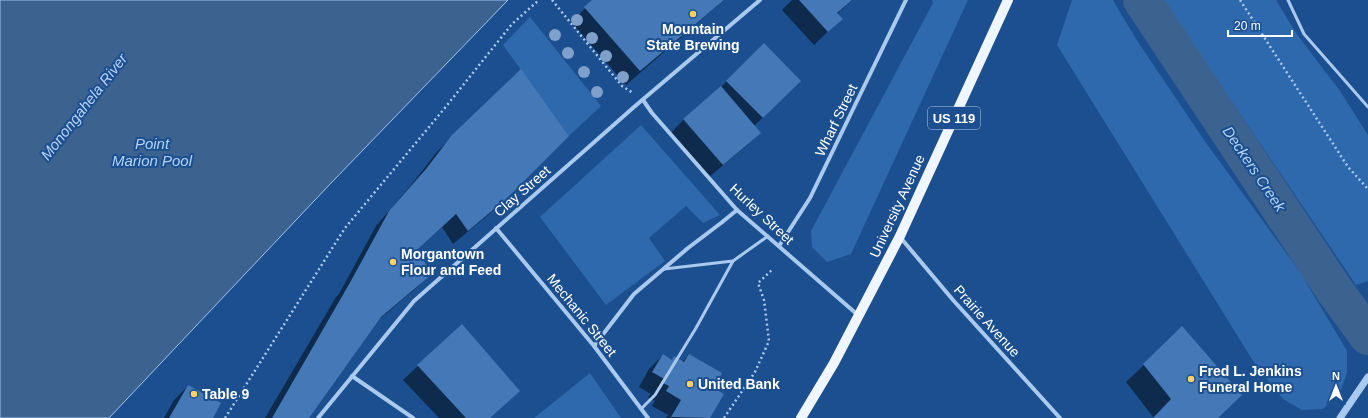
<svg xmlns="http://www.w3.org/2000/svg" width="1368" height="418" viewBox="0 0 1368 418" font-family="Helvetica,sans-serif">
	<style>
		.green { fill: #2e69ad }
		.water { fill: #3c6290; stroke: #9cc4f0 }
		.shadow { fill: #0007 }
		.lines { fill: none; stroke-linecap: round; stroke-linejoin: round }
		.river { stroke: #3c6290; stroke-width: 38 }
		.building { fill: #4478b7 }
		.path { stroke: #a9c9ee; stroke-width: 2.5; stroke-dasharray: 2 3; stroke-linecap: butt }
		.service { stroke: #a9c9ee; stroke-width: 3 }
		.minor { stroke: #a9c9ee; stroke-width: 4 }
		.tertiary { stroke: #a9c9ee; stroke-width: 7 }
		.primary { stroke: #f0f6ff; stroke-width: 10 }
		.tree { fill: #7ea0ca }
		.poi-dot { fill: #ffd166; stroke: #1b4f8f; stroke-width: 1.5 }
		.labels { text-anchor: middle; stroke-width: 4; stroke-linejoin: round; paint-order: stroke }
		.shield { fill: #1b4f8f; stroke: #bbcadd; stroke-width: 1 }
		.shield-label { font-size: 13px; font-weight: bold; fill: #fff }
		.poi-label { font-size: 14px; font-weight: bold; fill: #fff; stroke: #1b4f8f; text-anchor: start }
		.street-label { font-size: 14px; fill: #fff; stroke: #1b4f8f }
		.water-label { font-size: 15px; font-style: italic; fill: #b5d3f5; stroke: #1b4f8f }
	</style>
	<rect width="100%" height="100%" fill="#1b4f8f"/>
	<g class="green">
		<path d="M932,0H968L851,254L827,262L812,247L811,231L933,3Z"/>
		<path d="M1072,0H1113L1136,39L1204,140L1300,272L1347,351V373L1340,393L1323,409L1302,410L1283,399L1255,364L1057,45Z"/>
		<path d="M1163,0H1276L1296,33L1340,91L1368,135V281L1356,285Z"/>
		<path d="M530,17L601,106L569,136L503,45Z"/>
		<path d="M641,125L720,215L703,223L686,206L649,238L665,261L606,305L540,217Z"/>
		<path d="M590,373L621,418H534Z"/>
	</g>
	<path class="water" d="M0,0H508L332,182L109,418H0Z"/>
	<g class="shadow">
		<path d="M594,0H724L626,85L571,22Z"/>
		<path d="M792,0H852L837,14L841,19L814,45L782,10Z"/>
		<path d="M764,45L800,81L754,126L760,132L746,146L708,178L670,134L684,119L719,89Z"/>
		<path d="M453,136H568L488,215L453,244L442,227L416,251L431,273L416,288L376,322L308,418H265L336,297L339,294L376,226L412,184L436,153Z"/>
		<path d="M462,325L490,418H439L403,380Z"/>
		<path d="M663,355L672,360L682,362L689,355L712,389L722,395L708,418H666L668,415L652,406L655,401L648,397L651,394L639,387L649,369Z"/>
		<path d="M1144,365L1217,418H1154L1126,382Z"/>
		<path d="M188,386L212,418H164L174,400Z"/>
	</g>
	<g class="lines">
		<path class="river" d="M1142,0L1335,291L1368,336"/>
	</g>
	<g class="building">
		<path d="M592,0H724L640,71L584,7Z"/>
		<path d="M799,0H852L837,13L843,19L828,32Z"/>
		<path d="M764,43L801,81L763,118L726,81Z"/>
		<path d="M521,69L569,136L506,199L468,231L456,214L417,250L432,274L381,317L309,418H272L352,279L389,211L426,169L452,135Z"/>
		<path d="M721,86L761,133L723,165L683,119Z"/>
		<path d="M462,324L520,391L490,418H466L417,365Z"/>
		<path d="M1182,326L1242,395L1218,418H1153L1171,399L1143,364Z"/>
		<path d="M663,354L672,360L674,356L684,362L689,354L722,373L714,388L724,394L710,418L671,417L681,400L666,391L669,386L661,382L664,379L652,372Z"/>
		<path d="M188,385L221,403L213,418H169Z"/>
	</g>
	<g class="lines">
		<g class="path">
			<path d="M552,0L622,86L633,93"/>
			<path d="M1240,0L1348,167L1368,189"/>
			<path d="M225,418L345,228L444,109L512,24L539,0"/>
			<path d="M724,418L755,372L769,341L764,300L758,283L773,269"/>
		</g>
		<g class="service">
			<path d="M1288,0L1304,34L1368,107"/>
			<path d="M664,269L733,261L768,236"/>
			<path d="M641,409L655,395L696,328L733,261"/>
		</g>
		<g class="minor">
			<path d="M643,100L652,113L737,210L859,316"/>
			<path d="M496,228L594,346L648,418"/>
			<path d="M900,237L953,300L1060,418"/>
			<path d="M779,246L810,198L906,0"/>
			<path d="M594,346L634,294L688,248L721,223L737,210"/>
			<path d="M352,376L413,418"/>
			<path d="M318,418L414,301L634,107L760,0"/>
		</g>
		<path class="tertiary" d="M1340,418L1368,377"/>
		<path class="primary" d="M801,418L834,363L900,236L1008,0"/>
	</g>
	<g class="tree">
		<circle cx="577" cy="20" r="6"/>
		<circle cx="555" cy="35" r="6"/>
		<circle cx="592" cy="38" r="6"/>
		<circle cx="568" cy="53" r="6"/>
		<circle cx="606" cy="56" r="6"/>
		<circle cx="584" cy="72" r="6"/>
		<circle cx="623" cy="77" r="6"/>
		<circle cx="597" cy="92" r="6"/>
	</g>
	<g class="poi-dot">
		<circle cx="693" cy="14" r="4"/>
		<circle cx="393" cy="262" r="4"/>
		<circle cx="1191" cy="379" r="4"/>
		<circle cx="690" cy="384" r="4"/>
		<circle cx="194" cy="394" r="4"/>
	</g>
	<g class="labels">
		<rect class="shield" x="928" y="107" width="52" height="22" rx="3"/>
		<g class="shield-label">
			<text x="954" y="123">US 119</text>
		</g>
		<g class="poi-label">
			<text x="693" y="34" text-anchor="middle">Mountain<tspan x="693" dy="16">State Brewing</tspan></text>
			<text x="401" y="259">Morgantown<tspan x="401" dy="16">Flour and Feed</tspan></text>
			<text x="1199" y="376">Fred L. Jenkins<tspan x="1199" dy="16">Funeral Home</tspan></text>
			<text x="698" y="389">United Bank</text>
			<text x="202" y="399">Table 9</text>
		</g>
		<g class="street-label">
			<text transform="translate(836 120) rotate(-64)" y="5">Wharf Street</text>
			<text transform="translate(522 191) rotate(-41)" y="5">Clay Street</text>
			<text transform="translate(897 206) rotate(-65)" y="5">University Avenue</text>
			<text transform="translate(762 214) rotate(43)" y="5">Hurley Street</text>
			<text transform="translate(582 315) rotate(51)" y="5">Mechanic Street</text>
			<text transform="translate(987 321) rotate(48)" y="5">Prairie Avenue</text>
		</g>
		<g class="water-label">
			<text transform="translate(84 107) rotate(-52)" y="5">Monongahela River</text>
			<text x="152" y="149">Point<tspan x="152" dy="17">Marion Pool</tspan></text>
			<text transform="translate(1254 169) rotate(56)" y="5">Deckers Creek</text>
		</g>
	</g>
	<g transform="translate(1336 386)" stroke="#1b4f8f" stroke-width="3" paint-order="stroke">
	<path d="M0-3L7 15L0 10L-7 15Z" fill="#ffffff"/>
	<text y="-6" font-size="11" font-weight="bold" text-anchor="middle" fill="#ffffff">N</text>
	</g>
	<path d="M1228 30v6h64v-6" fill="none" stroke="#ffffff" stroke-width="2"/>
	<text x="1234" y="30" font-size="12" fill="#ffffff" stroke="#1b4f8f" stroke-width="3" paint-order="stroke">20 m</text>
</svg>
